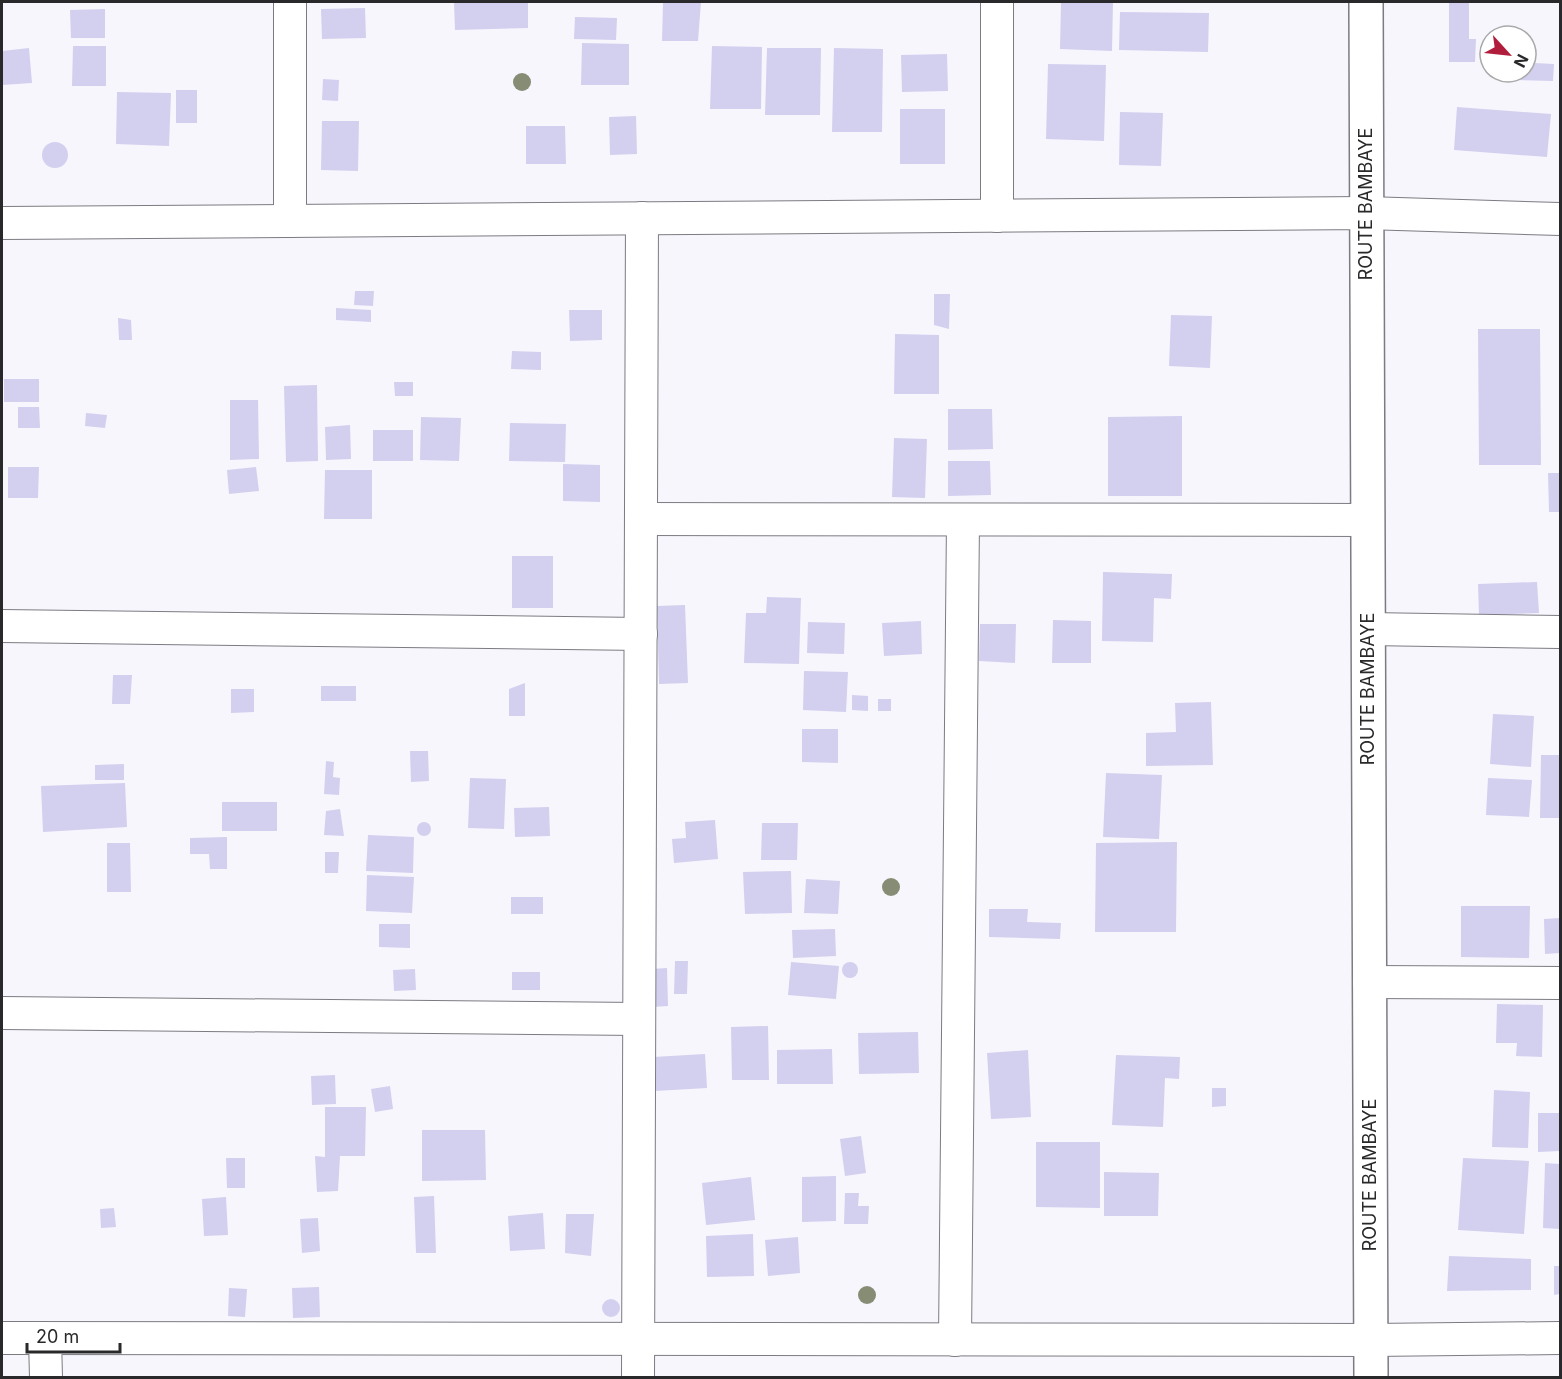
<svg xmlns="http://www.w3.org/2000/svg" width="1562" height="1379" viewBox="0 0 1562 1379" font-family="Inter,sans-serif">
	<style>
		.building { fill: #d3cfef }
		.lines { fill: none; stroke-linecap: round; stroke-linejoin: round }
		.minor-casing { stroke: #7c7b82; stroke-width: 34 }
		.tertiary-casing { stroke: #7c7b82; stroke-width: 36 }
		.minor { stroke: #fff; stroke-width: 32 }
		.tertiary { stroke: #fff; stroke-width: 33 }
		.tree { fill: #868d74 }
		.labels { text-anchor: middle; stroke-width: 5; stroke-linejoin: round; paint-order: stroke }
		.street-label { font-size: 18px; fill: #29292b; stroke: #fff }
	</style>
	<rect width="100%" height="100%" fill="#f7f6fd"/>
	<g class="building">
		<path d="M454,2H528V28L455,30Z"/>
		<path d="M663,2H701L698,41H662Z"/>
		<path d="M1061,2H1113L1112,51L1060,49Z"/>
		<path d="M1449,2H1469V39H1476L1475,62H1449Z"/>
		<path d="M365,8L366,38L322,39L321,9Z"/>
		<path d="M105,9V38H71L70,10Z"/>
		<path d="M1120,12L1209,13L1208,52L1119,50Z"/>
		<path d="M575,17L617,18L616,40L574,39Z"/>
		<path d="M1484,40H1490V64L1483,63Z"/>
		<path d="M1526,41H1534V63L1554,64L1553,81L1514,80L1515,72H1526Z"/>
		<path d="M582,43L629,44V85H581Z"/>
		<path d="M73,46H106V86H72Z"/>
		<path d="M712,46L762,47L761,109H710Z"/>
		<path d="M29,48L32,83L2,85V51Z"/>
		<path d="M767,48H821L820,115H765Z"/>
		<path d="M834,48L883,49L882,132H832Z"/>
		<path d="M947,54L948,91L902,92L901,55Z"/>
		<path d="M1048,64L1106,65L1104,141L1046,139Z"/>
		<path d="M323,79L339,80L338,101L322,100Z"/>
		<rect x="176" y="90" width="21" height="33"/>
		<path d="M117,92L171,93L169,146L116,144Z"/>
		<path d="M1457,107L1551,114L1547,157L1454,150Z"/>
		<rect x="900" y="109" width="45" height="55"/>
		<path d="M1120,112L1163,113L1161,166L1119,165Z"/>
		<path d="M636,116L637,154L610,155L609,117Z"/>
		<path d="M322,121H359L358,171L321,170Z"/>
		<path d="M526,126H565L566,164H526Z"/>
		<circle cx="55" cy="155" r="13"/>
		<path d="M355,291H374L373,306L354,305Z"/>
		<path d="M934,294H950L949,329L934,325Z"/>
		<path d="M336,308L371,310V322L336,320Z"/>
		<path d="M569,310H602V340L570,341Z"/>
		<path d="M1171,315L1212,316L1210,368L1169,366Z"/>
		<path d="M118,318L131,320L132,340H119Z"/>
		<path d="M1478,329H1540L1541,465H1479Z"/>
		<path d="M895,334L939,335V394H894Z"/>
		<path d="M512,351L541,352V370L511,369Z"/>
		<rect x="4" y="379" width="35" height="23"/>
		<path d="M394,382H413V396H395Z"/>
		<path d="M317,385L318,461L286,462L284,386Z"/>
		<path d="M230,400H258L259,459L230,460Z"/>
		<path d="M18,407H39L40,428H18Z"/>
		<path d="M948,409H992L993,449L948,450Z"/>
		<path d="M86,413L107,415L105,428L85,426Z"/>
		<path d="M1182,416V496H1108V417Z"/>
		<path d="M421,417L461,418L459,461L420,460Z"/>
		<path d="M510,423L566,424L565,462L509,461Z"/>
		<path d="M350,425L351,459L326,460L325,427Z"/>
		<rect x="373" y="430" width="40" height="31"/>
		<path d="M894,438L927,439L925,498L892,497Z"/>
		<path d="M948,461H990L991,495L948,496Z"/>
		<path d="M563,464L600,465V502L563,501Z"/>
		<path d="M8,467H39L38,498H8Z"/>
		<path d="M256,467L259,491L229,494L227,470Z"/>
		<path d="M325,470H372V519H324Z"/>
		<path d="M1548,473H1560V512H1549Z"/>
		<rect x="512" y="556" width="41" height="52"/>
		<path d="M1103,572L1172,574L1171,599L1154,598L1153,642L1102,641Z"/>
		<path d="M1537,582L1539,613L1479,615L1478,584Z"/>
		<path d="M767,597L801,598L799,664L744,663L746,613H766Z"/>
		<path d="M685,605L688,683L659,684L657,606Z"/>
		<path d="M1053,620L1091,621V663H1052Z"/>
		<path d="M921,621L922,654L884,656L882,623Z"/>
		<path d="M808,622L845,623L844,654L807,653Z"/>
		<path d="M980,624H1016L1015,663L979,661Z"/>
		<path d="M804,671L848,672L846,712L803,710Z"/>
		<path d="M113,675H132L130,704H112Z"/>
		<path d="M525,683V716H509V689Z"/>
		<rect x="321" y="686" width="35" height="15"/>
		<path d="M231,689H254V712L231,713Z"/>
		<path d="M852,695L868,696V711L852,710Z"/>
		<rect x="878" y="699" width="13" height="12"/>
		<path d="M1211,702L1213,765L1146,766V733L1176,732L1175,703Z"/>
		<path d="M1493,714L1534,716L1531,767L1490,764Z"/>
		<path d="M802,729H838V763L802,762Z"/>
		<path d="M410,751H428L429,781L411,782Z"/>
		<path d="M1541,755H1560V818H1540Z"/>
		<path d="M326,761L334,762L333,777L340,778L339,795L324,794Z"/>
		<path d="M124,764V780H95V765Z"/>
		<path d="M1106,773L1162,775L1159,839L1103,837Z"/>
		<path d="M470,778L506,779L504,829L468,828Z"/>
		<path d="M1488,778L1532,780L1529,817L1486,815Z"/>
		<path d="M125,783L127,827L43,832L41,786Z"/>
		<rect x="222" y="802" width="55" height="29"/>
		<path d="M549,807L550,836L515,837L514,808Z"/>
		<path d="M340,809L344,836L324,835L326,811Z"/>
		<path d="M715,820L718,859L674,863L672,839L686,838L685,822Z"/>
		<circle cx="424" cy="829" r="7"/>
		<path d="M762,823H798L797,860H761Z"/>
		<path d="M368,835L414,837L413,873L366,871Z"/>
		<path d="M227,837V869H210L209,854H190V838Z"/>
		<path d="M1177,842L1176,932H1095L1096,843Z"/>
		<path d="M107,843H130L131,892H107Z"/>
		<path d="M325,852H339L338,873H325Z"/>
		<path d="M791,871L792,913L745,914L743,872Z"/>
		<path d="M367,875L414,877L412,913L366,911Z"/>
		<path d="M806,879L840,881L838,914L804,913Z"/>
		<rect x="511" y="897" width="32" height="17"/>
		<path d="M1461,906H1530L1529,958L1461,957Z"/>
		<path d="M989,909H1028L1027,922L1061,923L1060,939L989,937Z"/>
		<path d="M1560,918V953L1545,954L1544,919Z"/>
		<path d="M379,924H410V948L379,947Z"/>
		<path d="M835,929L836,956L793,958L792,930Z"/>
		<path d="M675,961H688L687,994H674Z"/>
		<path d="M791,962L839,966L836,999L788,995Z"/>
		<circle cx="850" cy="970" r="8"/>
		<path d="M667,968L668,1006L652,1007L651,969Z"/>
		<path d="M415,969L416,990L394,991L393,970Z"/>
		<rect x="512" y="972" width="28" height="18"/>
		<path d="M1497,1004L1543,1005L1542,1057L1516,1056L1517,1043H1496Z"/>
		<path d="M768,1026L769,1080H732L731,1027Z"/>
		<path d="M918,1032L919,1073L859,1074L858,1033Z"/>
		<path d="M832,1049L833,1084H777V1050Z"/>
		<path d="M1028,1050L1031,1117L991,1119L987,1053Z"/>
		<path d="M705,1054L707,1088L655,1091L653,1057Z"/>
		<path d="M1116,1055L1180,1057L1179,1079L1165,1078L1163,1127L1112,1125Z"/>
		<path d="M335,1075L336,1104L312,1105L311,1076Z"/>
		<path d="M390,1086L393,1109L375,1112L371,1089Z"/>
		<path d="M1212,1088H1226V1106L1212,1107Z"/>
		<path d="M1494,1090L1530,1092L1528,1148L1492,1147Z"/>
		<path d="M325,1107H366L365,1156H340L338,1191L317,1192L315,1156L325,1157Z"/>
		<path d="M1538,1113H1559L1560,1151L1538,1152Z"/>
		<path d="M422,1130H485L486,1180L422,1181Z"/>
		<path d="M861,1136L866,1173L845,1176L840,1139Z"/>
		<path d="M1036,1142H1100V1208L1036,1207Z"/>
		<path d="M226,1158H245V1188H227Z"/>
		<path d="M1463,1158L1529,1161L1524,1234L1458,1230Z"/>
		<path d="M1545,1163L1560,1164V1229L1543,1228Z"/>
		<path d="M1104,1172L1159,1173L1158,1216H1104Z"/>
		<path d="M836,1176V1221L802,1222V1177Z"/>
		<path d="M751,1177L755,1220L706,1225L702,1183Z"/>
		<path d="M845,1193H859L858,1206H869L868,1224H844Z"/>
		<path d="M434,1196L436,1253H416L414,1197Z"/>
		<path d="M226,1197L228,1235L204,1236L202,1199Z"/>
		<path d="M114,1208L116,1227L101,1228L100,1209Z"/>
		<path d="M543,1213L545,1249L510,1251L508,1216Z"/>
		<path d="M566,1214H594L591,1256L565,1253Z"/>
		<path d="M318,1218L320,1251L302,1253L300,1219Z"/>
		<path d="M753,1234L754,1276L707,1277L706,1236Z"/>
		<path d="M798,1237L800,1273L768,1276L765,1240Z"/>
		<path d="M1449,1256L1531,1259V1290L1447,1291Z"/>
		<path d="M1554,1266H1560V1294L1554,1295Z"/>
		<path d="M319,1287L320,1317L293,1318L292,1288Z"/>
		<path d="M229,1288L247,1289L245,1317L228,1316Z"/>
		<circle cx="611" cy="1308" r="9"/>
	</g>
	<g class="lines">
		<defs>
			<g id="minor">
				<path d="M997,216V2"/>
				<path d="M290,221V2"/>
				<path d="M2,223L1366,213L1560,219"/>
				<path d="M641,519L1368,520"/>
				<path d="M2,626L641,634"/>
				<path d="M1368,629L1560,632"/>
				<path d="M1369,982L1560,983"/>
				<path d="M2,1013L639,1019"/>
				<path d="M2,1338L1371,1340L1560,1338"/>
				<path d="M45,1338L46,1378"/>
				<path d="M955,1340L963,520"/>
				<path d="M638,1378L642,218"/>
			</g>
			<path id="tertiary" d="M1366,2L1371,1378"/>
		</defs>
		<use href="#minor" class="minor-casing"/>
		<use href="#tertiary" class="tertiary-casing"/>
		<use href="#minor" class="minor"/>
		<use href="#tertiary" class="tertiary"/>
	</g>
	<g class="tree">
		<circle cx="522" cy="82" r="9"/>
		<circle cx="891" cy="887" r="9"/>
		<circle cx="867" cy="1295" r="9"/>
	</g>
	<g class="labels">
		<g class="street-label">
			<text transform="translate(1366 204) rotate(-90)" y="6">ROUTE BAMBAYE</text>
			<text transform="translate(1368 689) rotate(-90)" y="6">ROUTE BAMBAYE</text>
			<text transform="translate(1370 1175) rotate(-90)" y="6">ROUTE BAMBAYE</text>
		</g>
	</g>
	<rect width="1562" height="1379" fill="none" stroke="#29292b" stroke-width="6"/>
	<g transform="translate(1508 54) rotate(117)"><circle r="28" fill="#ffffff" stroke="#a9a9aa" stroke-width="1.5"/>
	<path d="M0-4.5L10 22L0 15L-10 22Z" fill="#b11d3c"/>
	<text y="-9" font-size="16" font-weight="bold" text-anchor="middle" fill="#29292b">N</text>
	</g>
	<path d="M27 1343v9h93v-9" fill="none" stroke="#29292b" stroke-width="3"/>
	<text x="36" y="1343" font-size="18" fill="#29292b" stroke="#ffffff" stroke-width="4.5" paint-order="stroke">20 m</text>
</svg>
